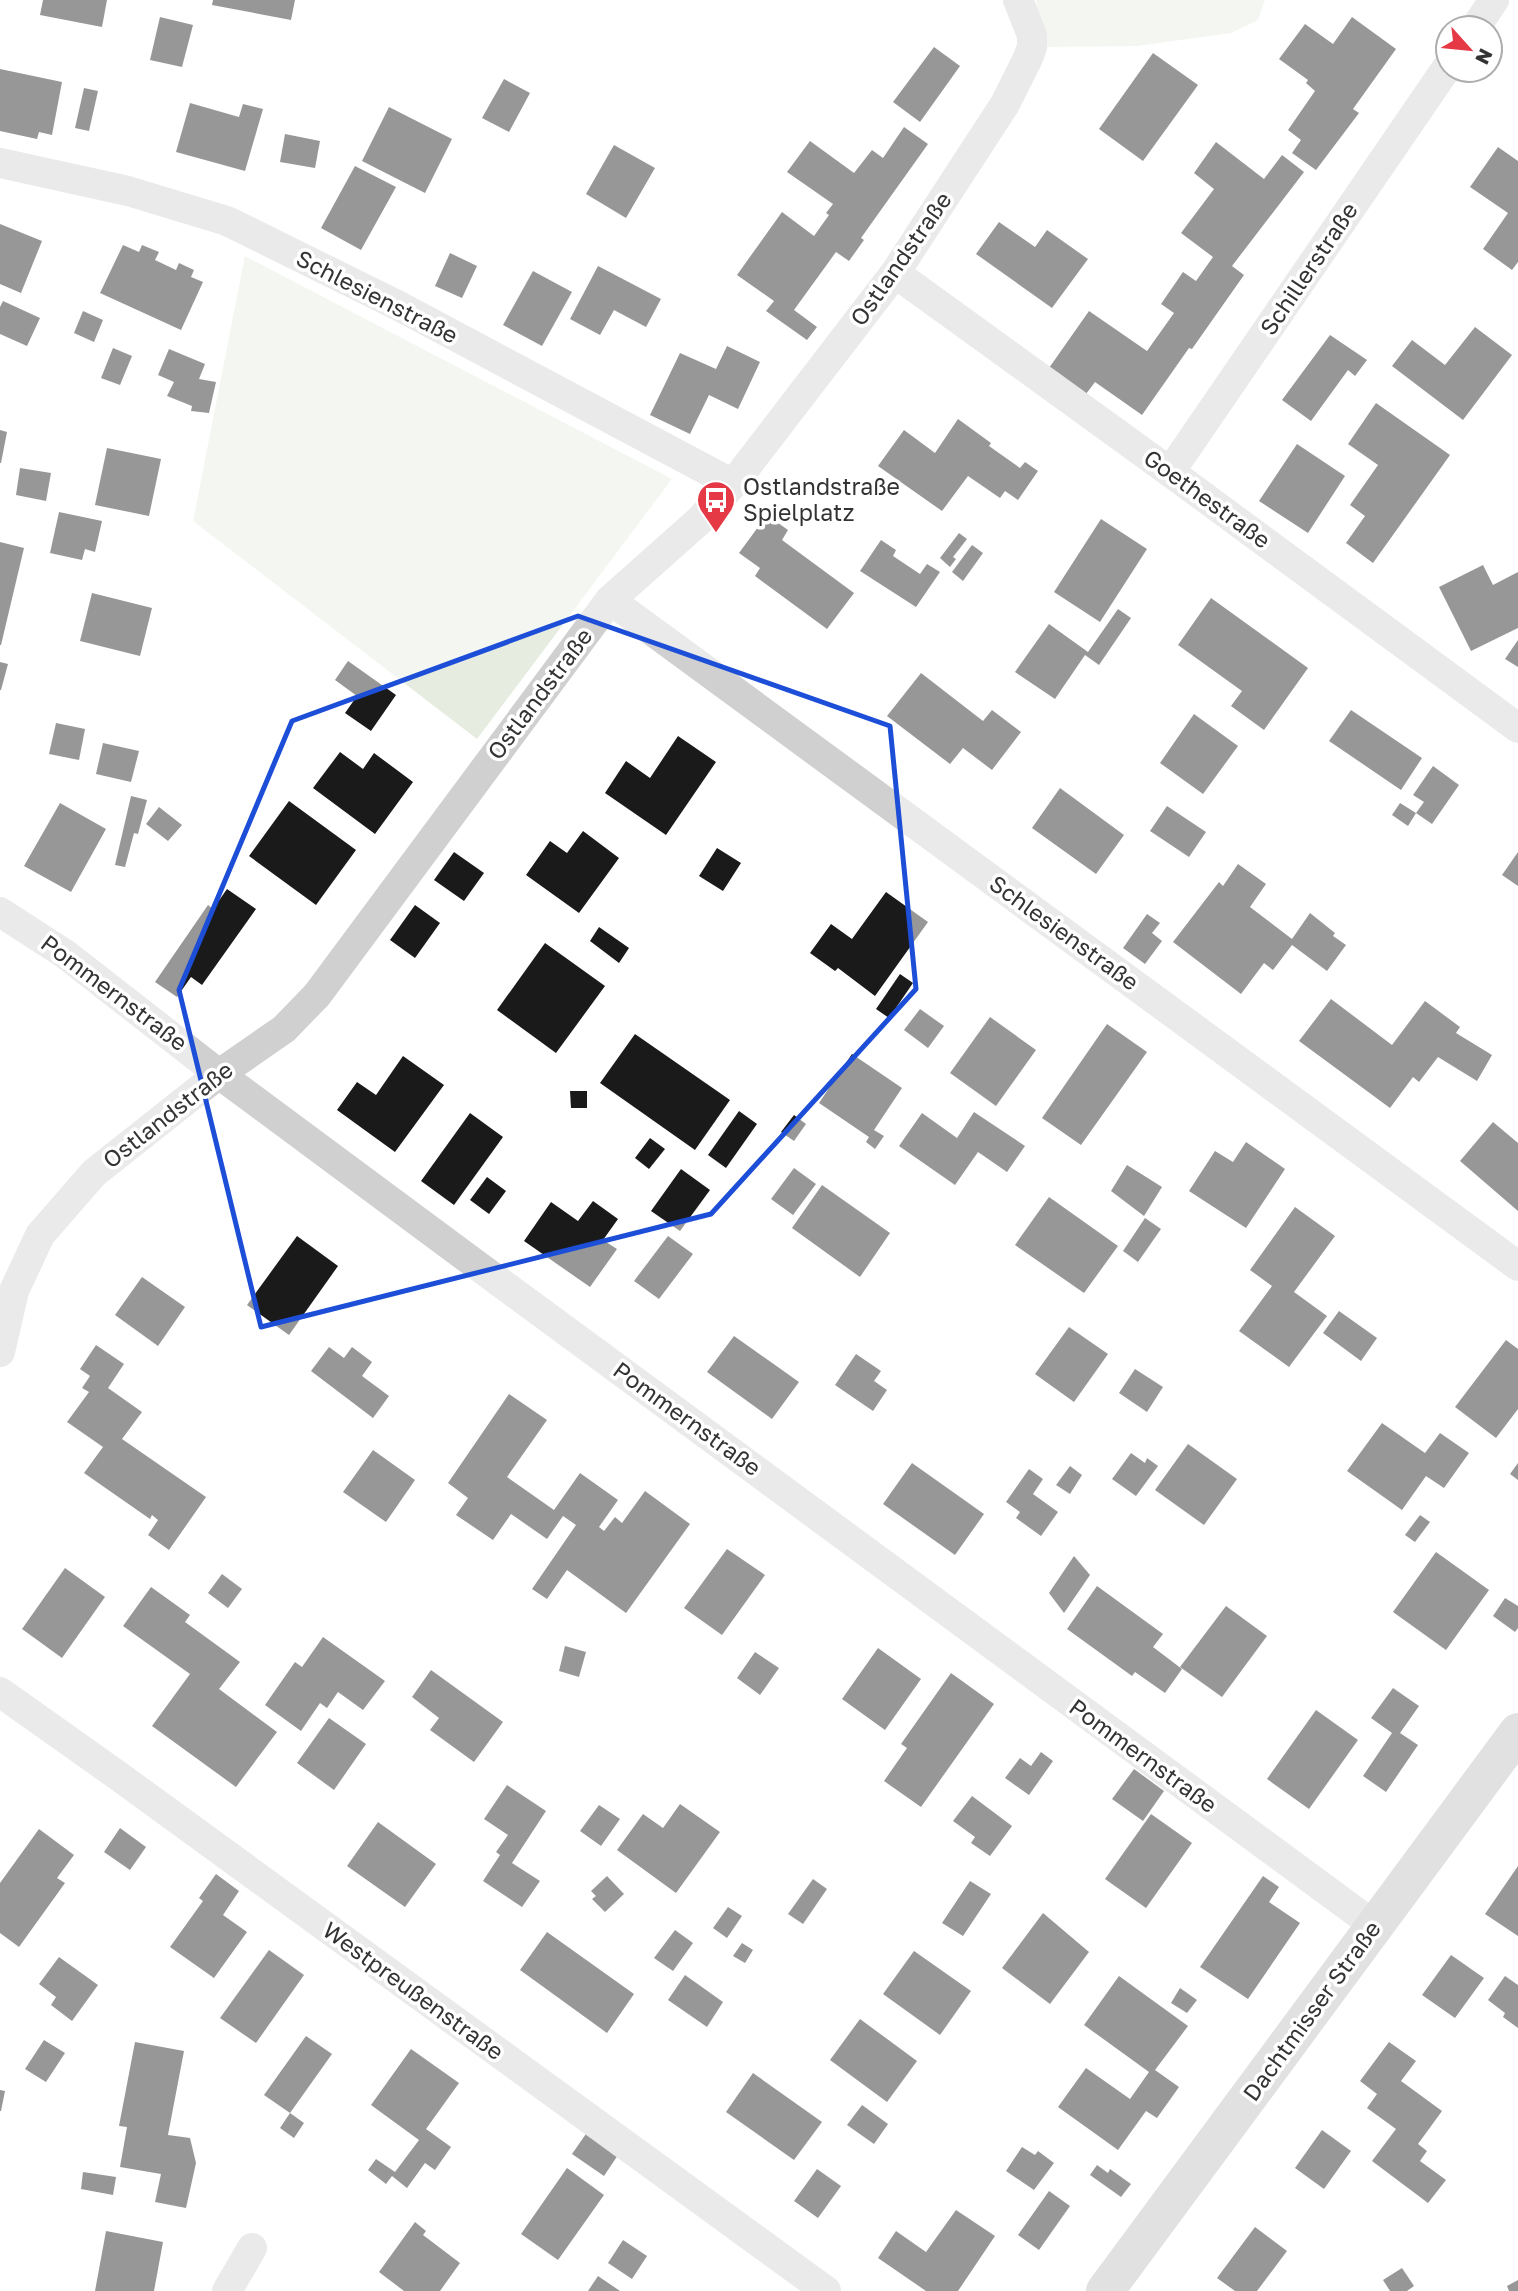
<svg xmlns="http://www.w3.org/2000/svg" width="1518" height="2291" viewBox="0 0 1518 2291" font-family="'Golos Text',sans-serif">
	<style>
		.green { fill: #e6ecdf }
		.building { fill: #1a1a1a }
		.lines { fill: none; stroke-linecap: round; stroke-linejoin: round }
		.street { stroke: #d0d0d0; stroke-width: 30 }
		.secondary { stroke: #bdbdbd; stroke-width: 38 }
		.marked { fill: none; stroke: #1d4ed8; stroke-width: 5; stroke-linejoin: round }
		.labels { text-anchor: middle; stroke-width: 7; stroke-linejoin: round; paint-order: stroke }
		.street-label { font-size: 23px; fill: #333; stroke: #fff }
		.poi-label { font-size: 23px; fill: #333; stroke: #fff; text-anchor: start }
	</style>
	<rect width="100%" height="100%" fill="#fff"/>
	<g class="green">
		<path d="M1036,0H1265L1258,20L1231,33L1137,46L1043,47Z"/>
		<path d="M245,256L672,479L477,739L193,521Z"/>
	</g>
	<g class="building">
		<path d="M43,0H107L102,27L40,15Z"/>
		<path d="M213,0H295L291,20L212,5Z"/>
		<path d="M160,17L193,25L182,67L150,60Z"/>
		<path d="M1352,17L1396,49L1353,109L1359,113L1316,170L1292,153L1301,140L1288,130L1315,91L1306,83L1308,80L1279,59L1305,24L1333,44Z"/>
		<path d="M934,47L960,66L920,122L893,102Z"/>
		<path d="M1153,53L1198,85L1143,161L1099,129Z"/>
		<path d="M0,69L62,82L52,135L39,132L37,139L0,131Z"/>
		<path d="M504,79L530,93L509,132L482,118Z"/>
		<path d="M84,88L98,91L89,131L75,128Z"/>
		<path d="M190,103L239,117L243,104L263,109L245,171L176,152Z"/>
		<path d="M389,107L452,139L425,193L362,161Z"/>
		<path d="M904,127L928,144L861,238L864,240L849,261L836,252L794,310L817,327L807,340L766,311L774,301L737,275L782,212L814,236L829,215L826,213L833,204L787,172L810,141L854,173L872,150L883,158Z"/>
		<path d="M285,134L320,141L315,168L280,162Z"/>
		<path d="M1216,142L1264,179L1282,155L1304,172L1232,266L1244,275L1192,349L1189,348L1142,415L1095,382L1086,394L1049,368L1089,311L1147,351L1174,313L1161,304L1183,272L1196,281L1213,257L1181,233L1214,189L1194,173Z"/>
		<path d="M614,145L655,168L626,218L586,194Z"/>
		<path d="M1498,147L1518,161V262L1512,270L1483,249L1508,213L1470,187Z"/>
		<path d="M355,166L396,187L361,250L321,228Z"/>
		<path d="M999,222L1035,247L1047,230L1088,259L1052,308L976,254Z"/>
		<path d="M0,224L42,241L21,293L0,284Z"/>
		<path d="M123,245L139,252L142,245L159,252L155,260L176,270L179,263L194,270L191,277L203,282L181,330L100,293Z"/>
		<path d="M450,253L477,266L462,298L435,286Z"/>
		<path d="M598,266L661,299L646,327L614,310L600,335L570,319Z"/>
		<path d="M533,271L572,292L542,346L503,325Z"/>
		<path d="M3,301L40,318L27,346L0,334V307Z"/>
		<path d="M83,311L103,320L94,342L74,333Z"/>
		<path d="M1475,327L1512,355L1463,420L1392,366L1412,340L1445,365Z"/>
		<path d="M1330,335L1367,360L1355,376L1348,370L1311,421L1282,400Z"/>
		<path d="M727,346L760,362L738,409L709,395L690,434L650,415L680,353L716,369Z"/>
		<path d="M113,348L132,356L120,385L101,378Z"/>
		<path d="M169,349L205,364L199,379L216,382L209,413L191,411L192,406L167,396L174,382L158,375Z"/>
		<path d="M1376,403L1450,455L1373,563L1346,543L1365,516L1350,505L1378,465L1348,444Z"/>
		<path d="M958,419L991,443L989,446L1020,468L1025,462L1038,471L1018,500L1005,491L1000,498L968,476L942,511L878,466L904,430L935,453Z"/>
		<path d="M0,430L7,432L1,463H0Z"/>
		<path d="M1297,444L1345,476L1308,533L1259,501Z"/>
		<path d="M107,448L161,459L149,516L95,505Z"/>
		<path d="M20,468L51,473L46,501L16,495Z"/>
		<path d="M59,512L102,521L95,552L85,549L82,560L50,553Z"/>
		<path d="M767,515L788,530L782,540L854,593L827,629L755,576L760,568L739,553Z"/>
		<path d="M1101,519L1147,549L1100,622L1054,592Z"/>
		<path d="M959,533L967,539L953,557L956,559L950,567L940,558Z"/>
		<path d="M881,540L896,550L893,556L920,574L927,564L940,572L916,607L860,571Z"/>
		<path d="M0,542L24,548L1,645H0Z"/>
		<path d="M972,545L983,553L963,581L952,572Z"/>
		<path d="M1483,565L1493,585L1518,572V628L1471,651L1439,587Z"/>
		<path d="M92,593L152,608L140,656L80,641Z"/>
		<path d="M1211,598L1308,668L1264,730L1231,706L1242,691L1178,645Z"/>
		<path d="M1118,609L1131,618L1099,665L1085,655L1055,699L1015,672L1049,624L1088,652Z"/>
		<path d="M1518,640V667L1505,659Z"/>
		<path d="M348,661L396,695L371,731L345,713L357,696L335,680Z"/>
		<path d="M0,662L8,664L1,690H0Z"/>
		<path d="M921,673L983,721L992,710L1021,732L992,770L963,748L950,764L887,716Z"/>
		<path d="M1351,710L1422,758L1401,790L1329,741Z"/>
		<path d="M1194,714L1238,746L1203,794L1160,763Z"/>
		<path d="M56,723L85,729L79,760L49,754Z"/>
		<path d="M678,736L716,762L666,835L605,793L626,761L650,778Z"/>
		<path d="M103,743L139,751L131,782L96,774Z"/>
		<path d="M340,752L363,769L374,753L413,782L375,834L313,788Z"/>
		<path d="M1433,766L1459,785L1432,824L1416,813L1424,802L1413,795Z"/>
		<path d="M1060,788L1124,835L1096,874L1032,828Z"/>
		<path d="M131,796L147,800L138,834L134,833L125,867L115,865Z"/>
		<path d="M289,801L356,850L316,905L249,856Z"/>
		<path d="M60,803L106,829L71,892L24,866Z"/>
		<path d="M1400,803L1416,813L1408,826L1392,815Z"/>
		<path d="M1167,806L1206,832L1189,857L1150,831Z"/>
		<path d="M159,807L182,825L168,841L146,824Z"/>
		<path d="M583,831L619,858L579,913L526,875L550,841L567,853Z"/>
		<path d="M717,848L741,863L723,891L699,876Z"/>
		<path d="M454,852L484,873L464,901L434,880Z"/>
		<path d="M1518,852V886L1502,875Z"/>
		<path d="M1238,864L1266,884L1250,907L1292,939L1310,913L1335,933L1333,936L1346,945L1327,971L1292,945L1273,970L1264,963L1241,994L1173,942L1219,882L1223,886Z"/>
		<path d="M227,889L256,909L202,985L191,977L177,997L155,982L208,905L213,909Z"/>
		<path d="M886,892L928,922L875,996L838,968L835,971L810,953L831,924L852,939Z"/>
		<path d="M415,905L440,923L415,958L390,940Z"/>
		<path d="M1147,914L1160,923L1152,933L1162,941L1145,964L1123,948Z"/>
		<path d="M599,927L629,948L619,963L590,941Z"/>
		<path d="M545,943L605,986L556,1053L497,1010Z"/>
		<path d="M900,974L913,983L889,1018L876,1009Z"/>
		<path d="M1331,999L1392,1045L1425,1001L1460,1027L1456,1033L1492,1055L1477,1081L1438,1057L1419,1082L1413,1077L1390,1108L1299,1041Z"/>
		<path d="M920,1009L944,1026L928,1048L904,1030Z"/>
		<path d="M990,1017L1036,1050L996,1106L950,1073Z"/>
		<path d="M1107,1024L1147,1052L1081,1145L1042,1118Z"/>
		<path d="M635,1034L730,1100L695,1150L600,1083Z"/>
		<path d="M852,1054L902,1088L874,1130L884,1136L875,1149L866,1142L869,1137L819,1103Z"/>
		<path d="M403,1056L444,1085L395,1152L337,1110L357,1082L376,1095Z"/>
		<path d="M570,1091H587V1108H571Z"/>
		<path d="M739,1111L757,1124L726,1168L708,1155Z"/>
		<path d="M974,1112L1025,1146L1007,1172L978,1152L955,1185L899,1146L922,1113L957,1138Z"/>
		<path d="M470,1113L503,1137L454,1205L421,1181Z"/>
		<path d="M794,1115L806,1124L794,1141L781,1132Z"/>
		<path d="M1493,1122L1518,1143V1211L1460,1161Z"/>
		<path d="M650,1138L665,1149L649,1169L635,1158Z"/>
		<path d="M1246,1142L1285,1169L1246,1228L1189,1191L1215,1151L1233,1162Z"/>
		<path d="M1127,1165L1162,1187L1144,1216L1111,1191Z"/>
		<path d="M794,1168L816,1184L793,1215L771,1199Z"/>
		<path d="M681,1169L710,1190L680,1231L651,1211Z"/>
		<path d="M487,1177L506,1191L489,1214L470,1200Z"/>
		<path d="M822,1185L890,1233L860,1277L792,1228Z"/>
		<path d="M1049,1197L1118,1246L1084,1293L1015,1245Z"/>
		<path d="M593,1201L618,1219L603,1240L617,1249L590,1287L524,1241L551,1202L578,1221Z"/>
		<path d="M1295,1207L1335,1236L1294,1292L1327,1316L1289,1367L1239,1331L1272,1286L1250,1270Z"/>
		<path d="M1145,1218L1161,1229L1138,1262L1123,1251Z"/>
		<path d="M297,1236L338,1266L289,1335L247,1305Z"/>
		<path d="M668,1236L693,1254L659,1299L634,1281Z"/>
		<path d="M142,1277L185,1307L158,1346L115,1315Z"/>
		<path d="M1339,1311L1377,1338L1361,1361L1323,1333Z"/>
		<path d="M1069,1327L1108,1354L1074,1402L1035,1374Z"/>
		<path d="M734,1336L799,1382L772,1419L707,1372Z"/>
		<path d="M1506,1340L1518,1349V1409L1496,1438L1455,1407Z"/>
		<path d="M96,1345L124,1364L108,1388L142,1412L122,1439L206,1497L169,1550L148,1535L158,1520L152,1515L150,1519L84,1473L103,1447L67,1422L89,1392L82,1388L90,1376L80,1369Z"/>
		<path d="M329,1347L344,1358L352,1347L372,1362L362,1376L389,1396L373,1418L311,1371Z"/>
		<path d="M856,1354L881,1371L874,1381L887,1390L873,1411L835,1385Z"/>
		<path d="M1135,1369L1163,1387L1147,1412L1119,1393Z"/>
		<path d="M509,1394L547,1420L507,1477L554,1510L580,1473L618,1500L599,1527L604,1531L615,1517L622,1523L645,1491L690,1524L626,1613L567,1570L547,1599L532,1589L576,1525L563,1516L547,1539L511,1514L493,1540L456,1515L468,1498L448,1483Z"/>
		<path d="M1382,1423L1425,1453L1440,1433L1469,1453L1444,1488L1426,1476L1402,1510L1347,1471Z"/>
		<path d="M1188,1444L1237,1479L1204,1525L1155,1490Z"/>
		<path d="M373,1450L415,1480L386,1522L343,1492Z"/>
		<path d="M1131,1453L1145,1463L1147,1458L1158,1466L1136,1496L1112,1479Z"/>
		<path d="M912,1463L984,1514L955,1555L883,1504Z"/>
		<path d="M1518,1463V1480L1510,1474Z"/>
		<path d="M1070,1466L1082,1475L1070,1494L1056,1485Z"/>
		<path d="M1029,1469L1043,1479L1033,1494L1058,1512L1041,1536L1016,1518L1020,1512L1006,1502Z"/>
		<path d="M1420,1515L1430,1522L1415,1542L1405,1535Z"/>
		<path d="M727,1549L765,1575L722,1635L684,1608Z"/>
		<path d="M1436,1552L1489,1590L1446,1650L1393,1612Z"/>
		<path d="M1074,1556L1090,1575L1064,1613L1049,1593Z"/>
		<path d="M65,1568L105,1597L62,1658L22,1629Z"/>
		<path d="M222,1574L242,1589L228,1608L208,1593Z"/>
		<path d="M1097,1586L1163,1634L1153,1647L1182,1669L1165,1693L1135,1672L1132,1676L1067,1629Z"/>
		<path d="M151,1587L190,1615L185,1622L240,1662L219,1689L277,1732L236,1787L152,1726L190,1674L123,1626Z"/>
		<path d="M1505,1598L1518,1606V1628L1515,1632L1493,1616Z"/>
		<path d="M1226,1606L1267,1636L1222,1697L1180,1667Z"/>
		<path d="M323,1637L385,1681L363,1710L338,1692L327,1708L320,1703L301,1731L265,1705L295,1662L302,1667Z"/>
		<path d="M565,1646L586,1652L579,1677L559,1671Z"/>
		<path d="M878,1648L921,1679L885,1730L842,1699Z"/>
		<path d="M755,1652L779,1668L760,1695L737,1678Z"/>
		<path d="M431,1670L503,1722L474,1762L430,1730L439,1718L412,1697Z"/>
		<path d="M951,1673L994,1704L921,1807L884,1781L907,1748L901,1744Z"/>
		<path d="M1393,1688L1419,1706L1400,1733L1418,1745L1386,1792L1363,1776L1392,1733L1371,1718Z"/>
		<path d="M1316,1710L1358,1740L1309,1809L1267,1779Z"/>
		<path d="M329,1718L366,1744L334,1790L297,1763Z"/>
		<path d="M1041,1752L1053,1761L1029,1795L1005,1778L1020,1758L1031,1766Z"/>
		<path d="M1134,1769L1164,1791L1143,1821L1112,1799Z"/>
		<path d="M507,1785L546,1811L512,1863L540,1881L522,1907L483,1881L500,1855L496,1852L508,1835L484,1819Z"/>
		<path d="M972,1796L1012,1826L990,1856L971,1843L975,1837L953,1821Z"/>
		<path d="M680,1804L720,1832L676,1893L617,1850L643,1814L663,1828Z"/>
		<path d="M599,1805L620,1819L601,1846L580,1831Z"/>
		<path d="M1151,1814L1192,1843L1146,1908L1105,1879Z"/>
		<path d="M378,1822L436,1864L405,1907L347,1866Z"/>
		<path d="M120,1828L146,1847L130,1870L104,1852Z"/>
		<path d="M39,1829L74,1855L57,1878L65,1883L19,1947L0,1933V1883Z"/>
		<path d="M1518,1866V1936L1485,1914Z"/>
		<path d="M216,1874L239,1891L223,1915L247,1932L214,1978L170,1947L203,1901L199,1898Z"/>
		<path d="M607,1876L624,1894L605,1912L592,1899L596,1896L591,1891Z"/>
		<path d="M1263,1876L1279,1887L1269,1902L1300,1923L1248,1999L1200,1967Z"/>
		<path d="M813,1879L827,1889L803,1924L788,1914Z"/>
		<path d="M970,1881L991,1894L963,1936L942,1923Z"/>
		<path d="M728,1907L742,1916L727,1938L713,1928Z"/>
		<path d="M1043,1913L1089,1952L1050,2004L1002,1968Z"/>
		<path d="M675,1930L693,1943L673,1971L654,1958Z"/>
		<path d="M547,1932L634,1994L607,2033L520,1970Z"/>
		<path d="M742,1943L753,1950L745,1963L733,1956Z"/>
		<path d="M269,1950L304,1975L256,2043L220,2018Z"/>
		<path d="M914,1951L971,1991L940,2035L883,1994Z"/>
		<path d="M1451,1955L1484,1978L1455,2018L1422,1995Z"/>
		<path d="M59,1957L98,1985L72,2021L51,2005L56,1997L39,1984Z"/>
		<path d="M685,1975L723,2002L707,2027L668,2000Z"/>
		<path d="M1119,1976L1188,2026L1155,2070L1179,2087L1157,2118L1146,2111L1118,2150L1058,2107L1086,2068L1130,2099L1149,2072L1084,2025Z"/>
		<path d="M1505,1976L1518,1985V2028L1503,2017L1505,2013L1488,2000Z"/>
		<path d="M1180,1988L1197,2000L1187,2013L1171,2003Z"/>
		<path d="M860,2019L917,2061L887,2102L830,2060Z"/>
		<path d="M306,2036L332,2054L290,2113L264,2095Z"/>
		<path d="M44,2040L65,2053L46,2082L25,2069Z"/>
		<path d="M135,2042L184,2051L168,2135L190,2138L196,2163L186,2208L155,2202L161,2174L120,2167L127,2127L119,2126Z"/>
		<path d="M1389,2042L1416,2061L1401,2081L1442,2111L1418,2144L1427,2151L1420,2161L1446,2180L1428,2203L1372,2161L1396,2129L1367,2108L1377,2094L1360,2081Z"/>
		<path d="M411,2049L459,2083L426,2129L451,2147L435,2170L425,2163L407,2188L392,2176L386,2184L368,2170L376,2159L395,2172L419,2140L371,2105Z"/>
		<path d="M753,2073L822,2122L794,2160L726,2112Z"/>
		<path d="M0,2090L5,2091L1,2111H0Z"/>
		<path d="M862,2105L888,2124L874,2144L847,2125Z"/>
		<path d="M290,2113L304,2123L294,2138L280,2128Z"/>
		<path d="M1322,2130L1351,2151L1324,2189L1295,2168Z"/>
		<path d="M588,2131L620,2152L604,2176L572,2154Z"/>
		<path d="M1022,2147L1035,2155L1038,2151L1054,2163L1034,2190L1006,2171Z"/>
		<path d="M1097,2165L1108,2173L1110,2169L1131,2184L1121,2197L1090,2175Z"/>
		<path d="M567,2168L604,2195L558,2260L521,2234Z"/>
		<path d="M817,2169L841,2186L818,2218L794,2201Z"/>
		<path d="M83,2172L116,2177L113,2195L81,2189Z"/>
		<path d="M1049,2191L1070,2206L1039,2250L1018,2235Z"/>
		<path d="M956,2210L995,2236L958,2291H926L878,2258L896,2231L926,2252Z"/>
		<path d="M415,2222L426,2231L423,2235L460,2263L440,2291H404L379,2272Z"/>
		<path d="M1255,2227L1287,2251L1257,2291H1235L1217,2278Z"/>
		<path d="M106,2231L163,2242L154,2291H95Z"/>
		<path d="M623,2240L647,2256L632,2279L608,2263Z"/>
		<path d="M1402,2268L1414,2286L1407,2291H1390L1383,2280Z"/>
		<path d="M598,2276L620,2291H588Z"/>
		<path d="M1518,2280V2291H1509L1507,2286Z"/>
	</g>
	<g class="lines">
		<g class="street">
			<path d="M1475,28L1494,0"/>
			<path d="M0,163L128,191L227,221L397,305L733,484"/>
			<path d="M895,273L1170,472L1518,728"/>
			<path d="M1170,472L1448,66"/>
			<path d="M610,600L1518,1266"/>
			<path d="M0,912L65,954L219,1074L478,1266L1375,1926"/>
			<path d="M0,1352L14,1291L40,1235L94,1173L219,1074L284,1029L317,995L610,600L700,520L733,484L895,273L1005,104L1028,58L1032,47V35L1018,0"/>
			<path d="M0,1692L117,1775L826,2291"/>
			<path d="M227,2291L252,2248"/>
		</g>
		<path class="secondary" d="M1105,2291L1518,1732"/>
	</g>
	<path d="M0 0H1518V2291H0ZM578,616L890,726L916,989L711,1214L261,1327L179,990L292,721Z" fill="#fff" fill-opacity=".55" fill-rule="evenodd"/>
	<path class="marked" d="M578,616L890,726L916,989L711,1214L261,1327L179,990L292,721Z"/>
	<defs>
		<symbol id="bus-pin" viewBox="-11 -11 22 30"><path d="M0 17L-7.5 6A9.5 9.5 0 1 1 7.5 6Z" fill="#e63946" stroke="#fff"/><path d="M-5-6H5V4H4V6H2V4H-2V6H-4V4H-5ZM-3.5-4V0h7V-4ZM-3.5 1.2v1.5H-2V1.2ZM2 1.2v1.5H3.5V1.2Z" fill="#fff"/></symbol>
	</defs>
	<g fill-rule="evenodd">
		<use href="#bus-pin" x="694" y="478" width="44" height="60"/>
	</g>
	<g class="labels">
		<g class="street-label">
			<text transform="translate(901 259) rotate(-55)" y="8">Ostlandstraße</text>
			<text transform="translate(1309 269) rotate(-56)" y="8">Schillerstraße</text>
			<text transform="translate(377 297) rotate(27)" y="8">Schlesienstraße</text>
			<text transform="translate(1207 499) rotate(36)" y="8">Goethestraße</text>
			<text transform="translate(540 694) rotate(-53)" y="8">Ostlandstraße</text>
			<text transform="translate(1064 933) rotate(36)" y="8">Schlesienstraße</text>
			<text transform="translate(114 993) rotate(37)" y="8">Pommernstraße</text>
			<text transform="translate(168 1115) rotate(-38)" y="8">Ostlandstraße</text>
			<text transform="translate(687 1419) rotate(36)" y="8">Pommernstraße</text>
			<text transform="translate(1143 1756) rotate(36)" y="8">Pommernstraße</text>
			<text transform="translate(413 1991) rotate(36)" y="8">Westpreußenstraße</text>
			<text transform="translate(1312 2011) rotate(-54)" y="8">Dachtmisser Straße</text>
		</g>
		<g class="poi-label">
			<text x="743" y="495">Ostlandstraße<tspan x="743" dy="26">Spielplatz</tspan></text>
		</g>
	</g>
	<g transform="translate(1469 49) rotate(117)"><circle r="33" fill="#ffffff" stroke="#adadad" stroke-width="2"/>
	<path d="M0-5L12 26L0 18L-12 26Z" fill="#e63946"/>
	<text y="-10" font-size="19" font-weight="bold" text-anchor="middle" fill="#333333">N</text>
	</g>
</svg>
